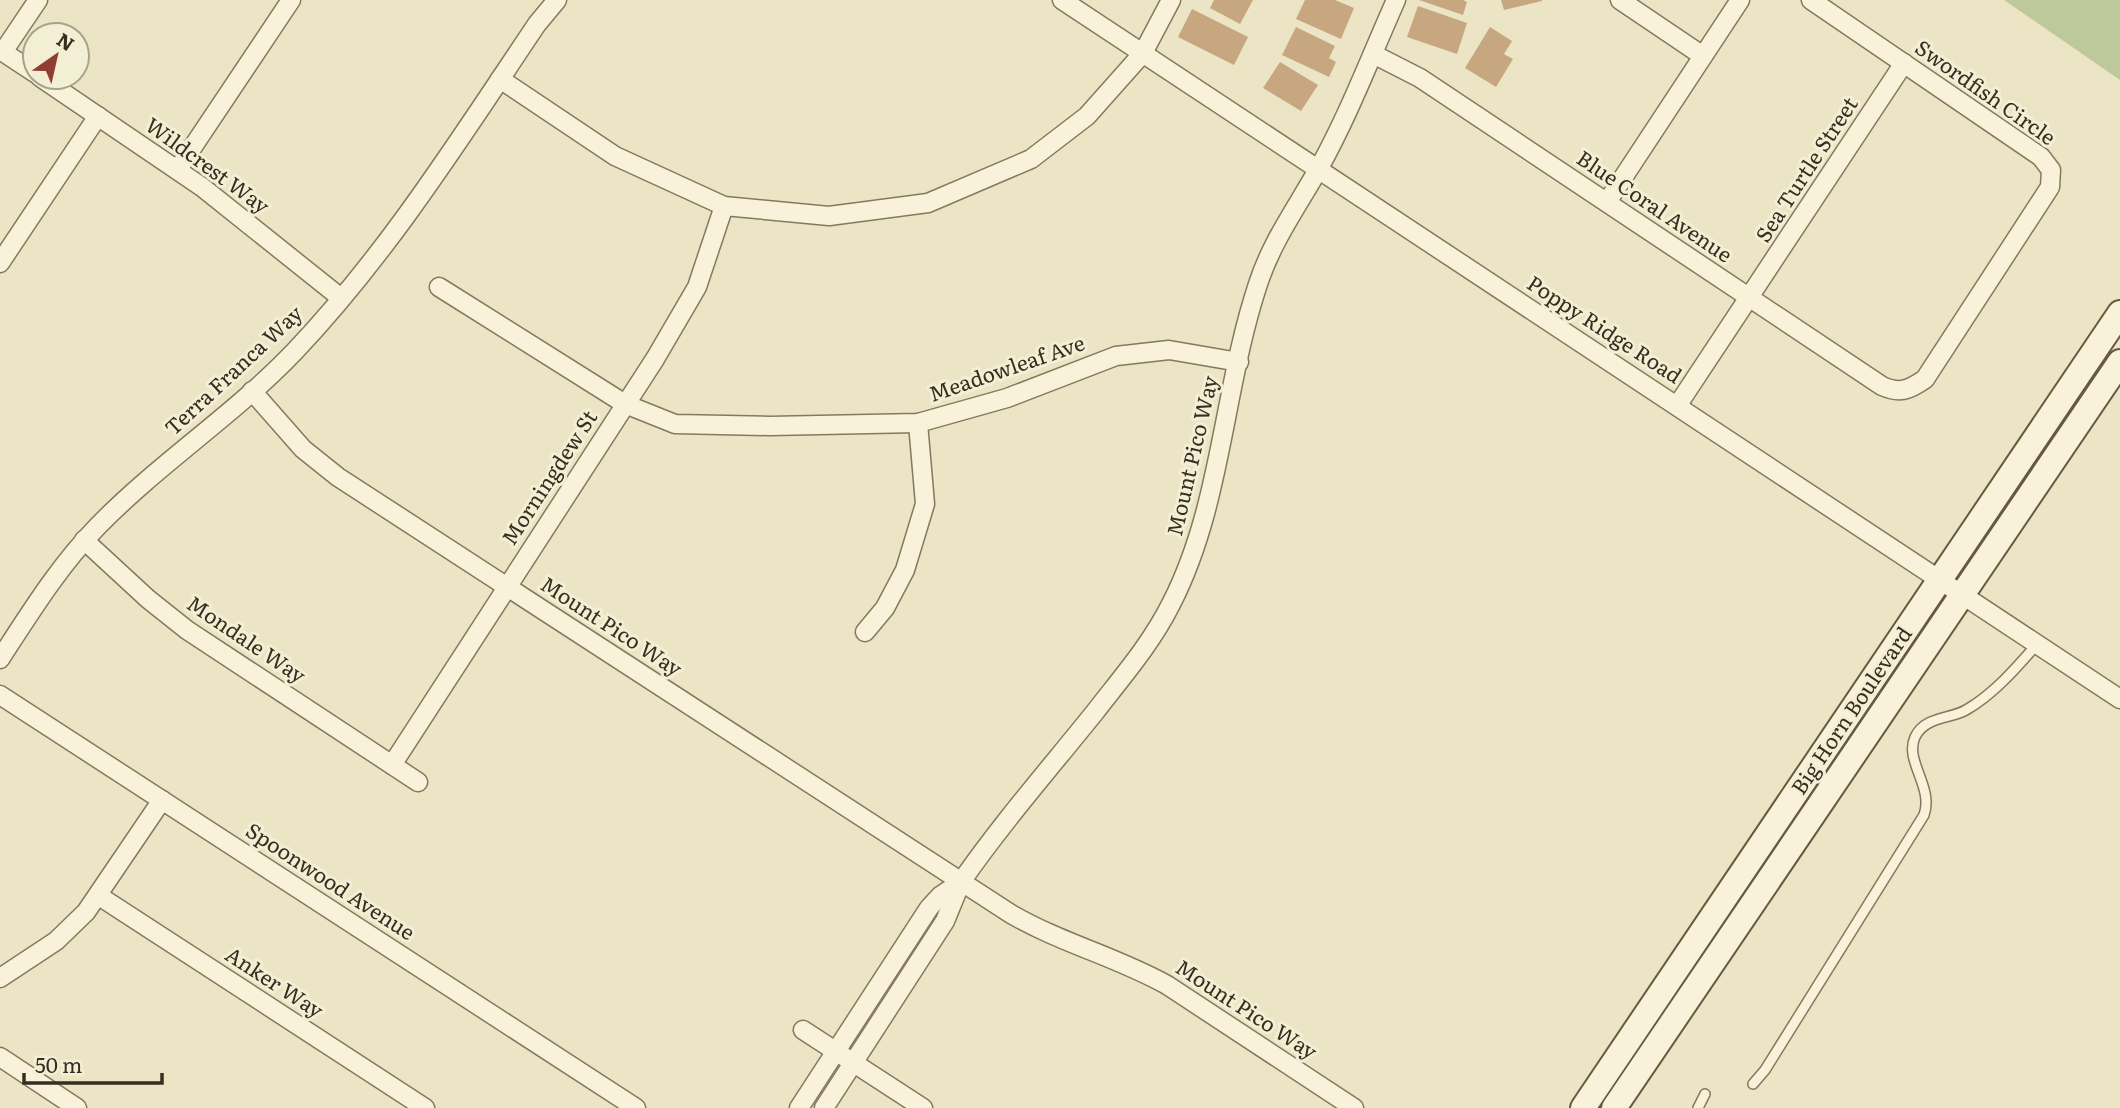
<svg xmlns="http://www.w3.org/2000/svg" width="2120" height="1108" viewBox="0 0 2120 1108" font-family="Literata,serif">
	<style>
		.green { fill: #bdc99b }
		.building { fill: #c7a77f }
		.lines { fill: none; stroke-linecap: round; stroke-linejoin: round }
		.lane-casing { stroke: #86785d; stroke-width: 12 }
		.street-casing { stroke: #86785d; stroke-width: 21 }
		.secondary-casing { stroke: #675940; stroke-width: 28 }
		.lane { stroke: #f7f2d9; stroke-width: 9 }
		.street { stroke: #f7f2d9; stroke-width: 18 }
		.secondary { stroke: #f7f2d9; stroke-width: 24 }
		.labels { text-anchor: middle; stroke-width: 6; stroke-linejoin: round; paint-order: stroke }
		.street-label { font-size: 21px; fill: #372e20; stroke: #f3efd5 }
	</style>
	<rect width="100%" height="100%" fill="#ebe5c6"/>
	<path class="green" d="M2004,0H2120V80Z"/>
	<g class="building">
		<path d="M1214,0H1253L1240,24L1210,8Z"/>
		<path d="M1305,0H1335L1354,8L1341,39L1296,19Z"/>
		<path d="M1419,0H1463L1467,2L1463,15Z"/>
		<path d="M1501,0H1542V1L1504,10Z"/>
		<path d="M1418,6L1467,23L1457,54L1407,37Z"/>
		<path d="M1192,9L1248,37L1234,65L1178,37Z"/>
		<path d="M1296,27L1335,46L1329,58L1336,62L1329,77L1282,55Z"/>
		<path d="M1490,27L1512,41L1504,54L1513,59L1496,87L1465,68Z"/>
		<path d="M1280,62L1318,85L1301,111L1263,88Z"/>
	</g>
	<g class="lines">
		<defs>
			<g id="lane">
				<path d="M1753,1084L1765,1070L1924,815C1934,787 1904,761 1915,737C1925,716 1951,719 1966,710C1994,694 2017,667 2038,643"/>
				<path d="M1698,1108L1705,1094"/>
			</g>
			<g id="street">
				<path d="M1062,0L2120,699"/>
				<path d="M1620,0L1703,56"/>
				<path d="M0,50L35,73"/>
				<path d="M3,52L38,0"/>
				<path d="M1373,54L1420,78L1882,386C1900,394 1909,390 1925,379L2050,187L2051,170L2041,157L1811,0"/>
				<path d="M40,77L202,187L341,298"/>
				<path d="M500,79L615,156L724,206L829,216L928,203L1031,159L1087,116L1143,53L1171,0"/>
				<path d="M178,169L291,0"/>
				<path d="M1607,202L1740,0"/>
				<path d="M0,263L98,116"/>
				<path d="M439,287L625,404L675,424L770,426L918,423L1007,398L1116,356L1169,350L1239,362"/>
				<path d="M252,391L303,449L338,477L1011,914C1061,943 1117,957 1167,985L1354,1108"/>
				<path d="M1677,406L1904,63"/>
				<path d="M84,540L148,599L187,630L418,782"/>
				<path d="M865,632L885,608L905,570L925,504L918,423"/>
				<path d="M0,659C30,613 59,566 97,527C158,464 234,415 295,351C388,253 461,137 537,24L557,0"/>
				<path d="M0,695L636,1108"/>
				<path d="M392,765L655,359L697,287L724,206"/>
				<path d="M99,896L425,1108"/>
				<path d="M0,978L56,941L86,912L162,800"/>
				<path d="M803,1030L923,1108"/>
				<path d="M0,1057L77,1108"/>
				<path d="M799,1108L929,908L940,896L961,882"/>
				<path d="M824,1108L945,921L961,882C1002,823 1050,768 1095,712C1122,677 1151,644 1171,604C1222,505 1223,389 1258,284C1272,241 1297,207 1319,168C1349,114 1371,56 1396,0"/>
			</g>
			<g id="secondary">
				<path d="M1583,1108L2120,313"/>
				<path d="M1614,1108L2120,362"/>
			</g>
		</defs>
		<use href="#lane" class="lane-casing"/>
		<use href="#street" class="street-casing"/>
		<use href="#secondary" class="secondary-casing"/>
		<use href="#lane" class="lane"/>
		<use href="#street" class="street"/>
		<use href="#secondary" class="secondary"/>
	</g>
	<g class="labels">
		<g class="street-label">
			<text transform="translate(1985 93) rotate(35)" y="7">Swordfish Circle</text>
			<text transform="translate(207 166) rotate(36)" y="7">Wildcrest Way</text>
			<text transform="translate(1807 170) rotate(-57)" y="7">Sea Turtle Street</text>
			<text transform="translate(1654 207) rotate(34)" y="7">Blue Coral Avenue</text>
			<text transform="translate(1604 330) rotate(33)" y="7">Poppy Ridge Road</text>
			<text transform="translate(1007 369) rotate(-19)" y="7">Meadowleaf Ave</text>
			<text transform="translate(234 371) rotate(-43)" y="7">Terra Franca Way</text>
			<text transform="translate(1193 456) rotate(-77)" y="7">Mount Pico Way</text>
			<text transform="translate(550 478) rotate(-57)" y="7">Morningdew St</text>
			<text transform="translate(611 627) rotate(33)" y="7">Mount Pico Way</text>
			<text transform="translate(246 640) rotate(34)" y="7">Mondale Way</text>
			<text transform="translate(1852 711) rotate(-56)" y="7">Big Horn Boulevard</text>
			<text transform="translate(330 882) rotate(33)" y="7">Spoonwood Avenue</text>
			<text transform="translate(274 983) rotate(33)" y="7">Anker Way</text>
			<text transform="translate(1246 1010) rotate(33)" y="7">Mount Pico Way</text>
		</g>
	</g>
	<g transform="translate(56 56) rotate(34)"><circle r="33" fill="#f3efd5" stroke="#a8a28d" stroke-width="2"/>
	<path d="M0-5L12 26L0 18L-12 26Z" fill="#913d31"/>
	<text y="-10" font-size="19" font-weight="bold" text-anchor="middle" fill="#372e20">N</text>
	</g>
	<path d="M24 1073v10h138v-10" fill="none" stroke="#372e20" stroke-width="3.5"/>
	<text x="35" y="1073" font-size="21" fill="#372e20" stroke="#f3efd5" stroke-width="5" paint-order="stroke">50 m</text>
</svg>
